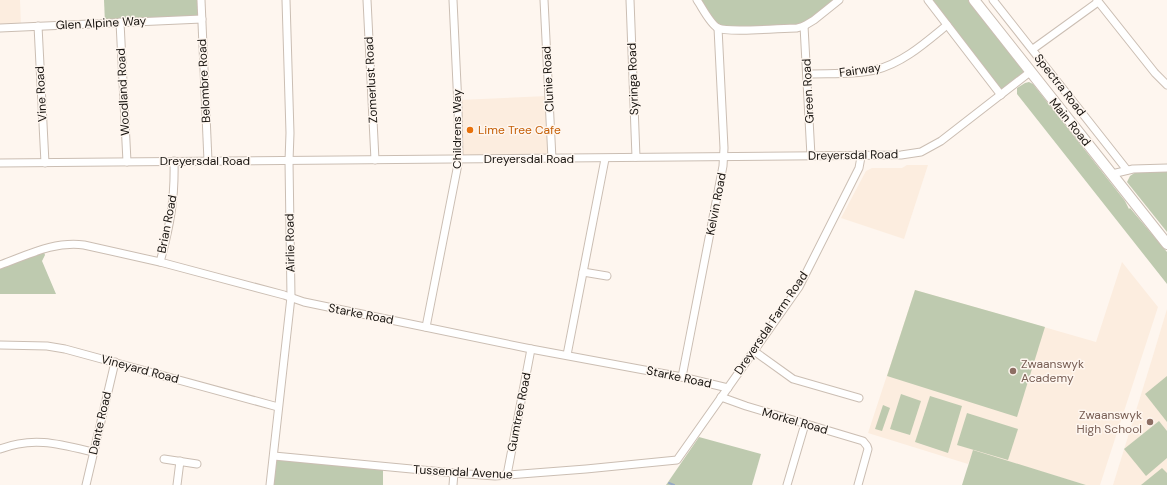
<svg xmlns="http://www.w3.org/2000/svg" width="1167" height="485" viewBox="0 0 1167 485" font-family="'DM Sans',sans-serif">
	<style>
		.built { fill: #fceddf }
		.green { fill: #becaaf }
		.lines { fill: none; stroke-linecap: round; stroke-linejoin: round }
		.stream { stroke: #96a9c4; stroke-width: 2 }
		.street-casing { stroke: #cbbeb3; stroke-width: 9 }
		.secondary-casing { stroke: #cbbeb3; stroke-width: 12 }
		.street { stroke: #fff; stroke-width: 7 }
		.secondary { stroke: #fff; stroke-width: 10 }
		.food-dot { fill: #e8710a; stroke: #fef6ef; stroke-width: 1.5 }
		.education-dot { fill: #8d6e63; stroke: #fef6ef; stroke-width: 1.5 }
		.labels { text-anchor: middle; stroke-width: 3; stroke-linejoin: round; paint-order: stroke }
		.street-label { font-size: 12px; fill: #17130f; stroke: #fef6ef }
		.food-label { font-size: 12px; fill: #c56008; stroke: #fef6ef; text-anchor: start }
		.education-label { font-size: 12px; fill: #785e54; stroke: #fef6ef; text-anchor: start }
	</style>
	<rect width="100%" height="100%" fill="#fef6ef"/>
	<g class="built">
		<path d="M0,0H20L21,27L0,28Z"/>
		<path d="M547,96L551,156L461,157L459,100Z"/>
		<path d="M907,165H928L904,239L841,218L866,171L872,168H902Z"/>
		<path d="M1122,262L1158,307L1100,485H1086L973,451L968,464L868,433L915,290L1096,342Z"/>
		<path d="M1167,309V485H1113L1152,359Z"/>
	</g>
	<g class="green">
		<path d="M104,0H201L202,19L105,23Z"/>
		<path d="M697,0H839L804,26L718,28Z"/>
		<path d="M928,0H973L1030,72L1001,95Z"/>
		<path d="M1029,82L1033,84L1125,201L1129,209L1130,208L1167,252V284L1017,94V88L1025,83Z"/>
		<path d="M1136,172H1167V232L1127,182L1130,176Z"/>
		<path d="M44,252L45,255L42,261L56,294H0V269Z"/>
		<path d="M915,290L1045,327L1017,417L887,376Z"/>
		<path d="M1167,376V422L1145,394Z"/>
		<path d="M901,394L921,401L910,435L890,429Z"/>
		<path d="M930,396L962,406L948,453L915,442Z"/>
		<path d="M883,405L890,408L882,431L875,429Z"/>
		<path d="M967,413L1018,429L1008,460L957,445Z"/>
		<path d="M1159,421L1167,431V458L1146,476L1124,449Z"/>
		<path d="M699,437L761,454L752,485H666Z"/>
		<path d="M973,450L1086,485H962Z"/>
		<path d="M274,456L383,467V485H270Z"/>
		<path d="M1162,468L1167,473V485H1141Z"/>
	</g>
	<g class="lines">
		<path class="stream" d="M669,483L674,485"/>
		<defs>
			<g id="street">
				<path d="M201,0L208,161"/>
				<path d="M367,0L375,160"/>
				<path d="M544,0L552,159"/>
				<path d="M630,0L636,157"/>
				<path d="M697,0C702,7 710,24 718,28C728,33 782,28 797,28L804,26L814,20L839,0"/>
				<path d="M928,0L1001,95"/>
				<path d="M993,0L1127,170"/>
				<path d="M1097,0L1155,73L1167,85"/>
				<path d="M120,22L127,162"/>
				<path d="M38,26L45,163"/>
				<path d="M804,26L811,156"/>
				<path d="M0,28L202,19"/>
				<path d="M1033,49L1098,2"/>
				<path d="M807,74C829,73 853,75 875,70C903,63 925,43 947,25"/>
				<path d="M0,163L901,155L921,152L941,141L1030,72"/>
				<path d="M1112,174L1133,169L1167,168"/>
				<path d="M160,262C170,226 175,199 174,161"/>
				<path d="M0,265C28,255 54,241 84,245L160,262L284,295L304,302L531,349L682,377L728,388"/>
				<path d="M583,272L607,276"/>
				<path d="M426,327L459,159L458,106L453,0"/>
				<path d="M0,345L47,346L65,349L278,407"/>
				<path d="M754,351L793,379L859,398"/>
				<path d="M567,355L605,159"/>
				<path d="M682,377L723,166L724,148L718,28"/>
				<path d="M721,397L746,406L863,441L867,446L868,449L858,485"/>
				<path d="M0,449C33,436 60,444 93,452"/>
				<path d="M274,456L454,473L495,476L586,469L677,460L799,287L859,168L861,157"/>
				<path d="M164,459L197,464"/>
				<path d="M507,475L531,349"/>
				<path d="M86,485L115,362"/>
				<path d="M177,485L180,461"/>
				<path d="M270,485L291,297L289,161L290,133L286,0"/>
				<path d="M453,485L454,473"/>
				<path d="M787,485L805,424"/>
			</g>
			<path id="secondary" d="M974,0L1167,244"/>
		</defs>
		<use href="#street" class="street-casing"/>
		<use href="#secondary" class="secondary-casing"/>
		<use href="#street" class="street"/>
		<use href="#secondary" class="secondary"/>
	</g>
	<circle class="food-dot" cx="470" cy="130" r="4"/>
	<g class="education-dot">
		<circle cx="1013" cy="371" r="4"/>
		<circle cx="1150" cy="422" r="4"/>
	</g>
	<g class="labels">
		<g class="street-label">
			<text transform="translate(101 23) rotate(-3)" y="4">Glen Alpine Way</text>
			<text transform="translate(860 70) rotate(-8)" y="4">Fairway</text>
			<text transform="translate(548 79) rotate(-93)" y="4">Clunie Road</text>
			<text transform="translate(633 79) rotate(-92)" y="4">Syringa Road</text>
			<text transform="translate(371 80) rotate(-93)" y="4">Zomerlust Road</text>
			<text transform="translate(204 81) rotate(-93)" y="4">Belombre Road</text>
			<text transform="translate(1060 85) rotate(52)" y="4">Spectra Road</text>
			<text transform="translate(808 91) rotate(-93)" y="4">Green Road</text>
			<text transform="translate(123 92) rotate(-93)" y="4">Woodland Road</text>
			<text transform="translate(41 94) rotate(-93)" y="4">Vine Road</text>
			<text transform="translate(1070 122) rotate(51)" y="4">Main Road</text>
			<text transform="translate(457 129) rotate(-90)" y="4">Childrens Way</text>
			<text transform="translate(853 155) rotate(-1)" y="4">Dreyersdal Road</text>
			<text x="529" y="163">Dreyersdal Road</text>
			<text x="205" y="165">Dreyersdal Road</text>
			<text transform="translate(716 204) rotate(-79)" y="4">Kelvin Road</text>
			<text transform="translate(167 224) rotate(-79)" y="4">Brian Road</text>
			<text transform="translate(290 243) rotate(-91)" y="4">Airlie Road</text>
			<text transform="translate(361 314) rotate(11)" y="4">Starke Road</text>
			<text transform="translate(771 323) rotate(-56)" y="4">Dreyersdal Farm Road</text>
			<text transform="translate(140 369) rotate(15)" y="4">Vineyard Road</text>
			<text transform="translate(679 377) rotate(12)" y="4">Starke Road</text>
			<text transform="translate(519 412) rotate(-79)" y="4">Gumtree Road</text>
			<text transform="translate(795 421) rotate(16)" y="4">Morkel Road</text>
			<text transform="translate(100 423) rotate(-77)" y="4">Dante Road</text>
			<text transform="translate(463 472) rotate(3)" y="4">Tussendal Avenue</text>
		</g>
		<g class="food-label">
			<text x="478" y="134">Lime Tree Cafe</text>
		</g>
		<g class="education-label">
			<text x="1021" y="368">Zwaanswyk<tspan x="1021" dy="14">Academy</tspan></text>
			<text x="1142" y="419" text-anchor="end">Zwaanswyk<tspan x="1142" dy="14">High School</tspan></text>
		</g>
	</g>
</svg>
